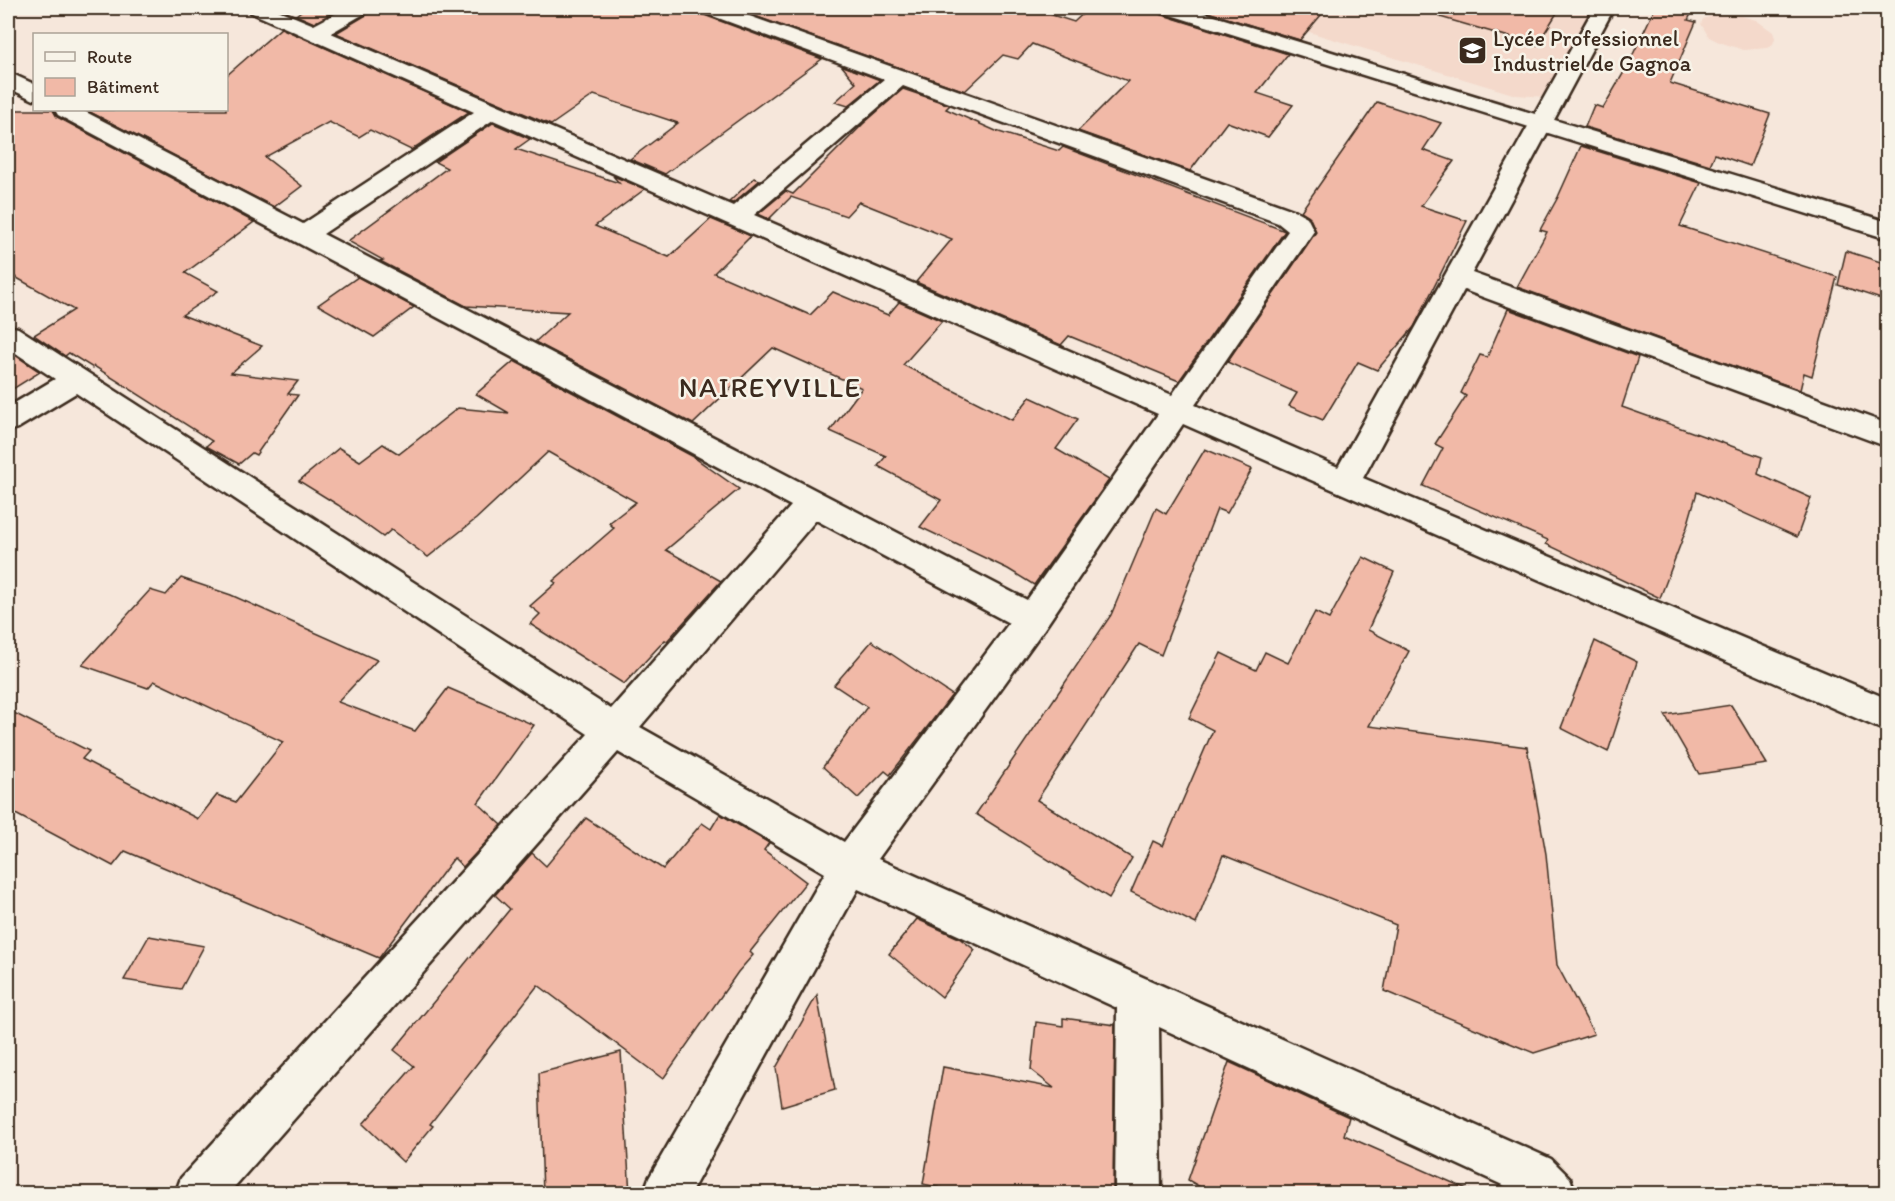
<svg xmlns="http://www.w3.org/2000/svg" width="1895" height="1201" viewBox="0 0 1895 1201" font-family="Itim,sans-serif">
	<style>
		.built { fill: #f4d9cb }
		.building { fill: #f1b9a7; stroke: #3b2a1e; stroke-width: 1.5 }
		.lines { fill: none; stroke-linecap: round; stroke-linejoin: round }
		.minor-casing { stroke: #3b2a1e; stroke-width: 5 }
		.tertiary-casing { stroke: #3b2a1e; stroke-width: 5 }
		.minor { fill: #f7f3e8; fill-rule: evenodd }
		.tertiary { fill: #f7f3e8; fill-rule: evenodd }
		.labels { text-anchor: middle; stroke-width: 5; stroke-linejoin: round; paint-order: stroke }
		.far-poi-label { font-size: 22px; fill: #3b2a1e; stroke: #f7f3e8; text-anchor: start }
		.quarter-label { font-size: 28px; letter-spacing: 1.5px; fill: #3b2a1e; stroke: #f7f3e8 }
	</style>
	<rect width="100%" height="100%" fill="#f6e7db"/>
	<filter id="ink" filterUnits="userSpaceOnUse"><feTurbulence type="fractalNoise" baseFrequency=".0167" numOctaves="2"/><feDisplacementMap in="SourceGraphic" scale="12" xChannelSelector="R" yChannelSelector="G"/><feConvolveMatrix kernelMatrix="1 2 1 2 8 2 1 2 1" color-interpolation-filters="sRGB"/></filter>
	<g filter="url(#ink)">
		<g class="built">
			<path d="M1230,8H1595L1546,97L1516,95Z"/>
			<path d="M1719,13H1731L1756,20L1773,32L1775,38L1773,44L1767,48L1744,50L1719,42L1709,37L1701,24L1703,19Z"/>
		</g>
		<g class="building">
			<path d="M305,8H342L314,23L296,15Z"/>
			<path d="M372,8H697L701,14L822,59L665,174L630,159L678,123L594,95L551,125L336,33L368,14Z"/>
			<path d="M732,8H1030L1074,22L1089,8H1156L1160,14L1288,54L1257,93L1293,105L1268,137L1227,122L1190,171L1078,131L1128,81L1032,44L1018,59L1003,55L965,91Z"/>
			<path d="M1194,8H1327L1300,40Z"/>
			<path d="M1442,8H1560L1537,45L1440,17Z"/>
			<path d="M1655,8H1694L1688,20L1696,22L1670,83L1770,114L1750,166L1715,154L1710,165L1585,127L1594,105L1603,108L1627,67Z"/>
			<path d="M281,28L469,112L411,150L370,130L359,137L329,122L265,157L302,186L274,207L86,110H226V76Z"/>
			<path d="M841,65L880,80L848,106L835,102L856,83Z"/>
			<path d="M903,89L950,105L946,109L996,131L1059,151L1063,147L1285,231L1179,381L1069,336L1061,345L916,282L952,239L859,202L846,216L791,197L769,219L758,214L786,191L793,194L863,124Z"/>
			<path d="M1377,102L1441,123L1423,150L1454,161L1421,206L1467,221L1414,327L1377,370L1358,362L1323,420L1289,406L1297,393L1227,362L1316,232L1309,216L1301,211Z"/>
			<path d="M8,110H53L57,117L254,222L185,273L218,291L182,315L262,346L231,373L298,381L288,394L298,395L256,455L252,453L239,464L206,446L212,441L94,366L93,368L69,353L65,356L34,335L74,310L8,273Z"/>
			<path d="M493,123L530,139L516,149L619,183L613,176L645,189L595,226L669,257L711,219L751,236L714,273L810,315L833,292L888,315L899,302L942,321L903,365L1012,420L1030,397L1078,419L1056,449L1109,480L1034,585L1008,569L920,527L941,500L878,466L886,456L830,431L862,388L773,348L693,424L535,342L568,312L466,306L380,261L383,260L348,241L447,168L435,162Z"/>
			<path d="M1581,146L1701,183L1680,226L1837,277L1812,376L1804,373L1800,390L1517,287L1547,232L1540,230L1558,197Z"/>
			<path d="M754,178L760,180L733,203L729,202Z"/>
			<path d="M1846,251L1887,264V301L1838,285Z"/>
			<path d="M358,277L414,307L374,337L318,305Z"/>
			<path d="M1508,309L1638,357L1622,407L1762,457L1758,474L1811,498L1797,537L1697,492L1687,527L1660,598L1546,544L1548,540L1423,486L1443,448L1435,444L1466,396L1461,393L1480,355L1487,357Z"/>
			<path d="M9,351L40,372L8,392V352Z"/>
			<path d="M514,361L692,456L739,489L666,550L721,581L667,641L665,640L624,684L530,624L540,614L530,606L556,583L553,581L614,528L609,523L636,502L548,452L476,519L428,557L391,530L383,537L338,505L299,481L339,448L360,461L383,444L399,454L458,408L509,413L476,394Z"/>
			<path d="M1205,449L1252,469L1227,513L1217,509L1161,655L1139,644L1037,800L1132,858L1109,898L976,814L1111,615L1156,508L1166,514Z"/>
			<path d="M1363,557L1394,572L1368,630L1409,651L1369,726L1527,747L1546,854L1557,965L1594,1034L1534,1053L1384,991L1396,925L1223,855L1196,924L1131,892L1153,841L1163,846L1213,730L1189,718L1221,653L1256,670L1265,652L1288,663L1315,612L1329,619Z"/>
			<path d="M181,578L231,595L377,660L338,702L415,731L448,688L534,725L478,803L502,825L463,867L454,858L379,958L125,851L113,866L8,810V710L89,751L82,759L198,819L217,795L236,802L283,742L154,681L148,688L82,665L150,590L166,595Z"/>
			<path d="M872,641L952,695L890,775L885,771L858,798L823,767L867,707L834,685Z"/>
			<path d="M1595,641L1637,662L1608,752L1561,728Z"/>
			<path d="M1731,705L1767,764L1699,774L1665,715Z"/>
			<path d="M720,814L769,843L764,850L806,882L750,952L753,955L738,972L663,1079L538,985L430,1124L433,1126L403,1162L363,1124L414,1066L394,1050L510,909L495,895L532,853L546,866L586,818L663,869L702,823L711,829Z"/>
			<path d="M917,919L959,938L975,950L942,997L889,954Z"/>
			<path d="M149,936L204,946L181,989L124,980Z"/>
			<path d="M817,995L835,1090L782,1106L776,1068Z"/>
			<path d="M1063,1018L1115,1025L1113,1194H968L923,1184L943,1067L1054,1088L1031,1070L1036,1022L1063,1026Z"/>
			<path d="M621,1052L630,1194H543L539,1073Z"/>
			<path d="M1229,1062L1349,1117L1344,1135L1478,1194H1212L1188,1180Z"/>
		</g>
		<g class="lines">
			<defs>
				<g id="minor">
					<path d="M247,8H273L314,25L346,8H370L367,12L331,33L733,206L884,79L702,12L699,8H727L1296,211L1307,217L1314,231L1195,405L1338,467L1594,8H1614L1472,273L1888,424V447L1464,290L1363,478L1888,699V732L1183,424L1044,629L878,859L1551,1159L1570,1178L1576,1194H1522L1159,1027L1161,1194H1115L1117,1008L858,889L690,1194H643L649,1178L825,873L618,752L228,1194H175L181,1178L588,734L76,393L18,428L8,431V407L55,379L8,348V326L18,328L611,709L791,506L58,115L55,110H82L303,224L474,112L250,12ZM903,86L1278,223L1288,231L1172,395L754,215ZM493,120L1158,414L1027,600L323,234ZM816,520L1009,623L844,842L640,727Z"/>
					<path d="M8,72L34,84V100L8,88Z"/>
				</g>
				<path id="tertiary" d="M1158,8H1188L1888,222V239L1161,12Z"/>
			</defs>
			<use href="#minor" class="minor-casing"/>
			<use href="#tertiary" class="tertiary-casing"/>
			<use href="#minor" class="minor"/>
			<use href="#tertiary" class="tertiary"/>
		</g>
	</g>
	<defs>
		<symbol id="school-square" viewBox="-11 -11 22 22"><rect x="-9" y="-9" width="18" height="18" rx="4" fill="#3b2a1e" stroke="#f7f3e8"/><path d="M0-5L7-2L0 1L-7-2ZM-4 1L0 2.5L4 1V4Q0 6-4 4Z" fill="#fff"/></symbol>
	</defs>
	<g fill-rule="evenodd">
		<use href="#school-square" x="1456" y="34" width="33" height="33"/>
	</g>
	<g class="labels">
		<g class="far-poi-label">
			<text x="1493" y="46">Lycée Professionnel<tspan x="1493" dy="25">Industriel de Gagnoa</tspan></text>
		</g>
		<g class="quarter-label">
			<text x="770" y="397">NAIREYVILLE</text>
		</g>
	</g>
	<rect width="1895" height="1201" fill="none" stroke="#f7f3e8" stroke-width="30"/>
	<rect x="15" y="15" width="1865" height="1171" fill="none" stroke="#3b2a1e" stroke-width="2" filter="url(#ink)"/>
	<rect x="33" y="33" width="195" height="78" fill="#f7f3e8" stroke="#aca397" stroke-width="1.5"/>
	<rect x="45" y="52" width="30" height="9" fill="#f7f3e8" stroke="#aca397" stroke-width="1.5"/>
	<text x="87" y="63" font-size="18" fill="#3b2a1e">Route</text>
	<rect x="45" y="78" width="30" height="18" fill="#f1b9a7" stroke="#aca397" stroke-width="1.5"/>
	<text x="87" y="93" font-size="18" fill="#3b2a1e">Bâtiment</text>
</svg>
